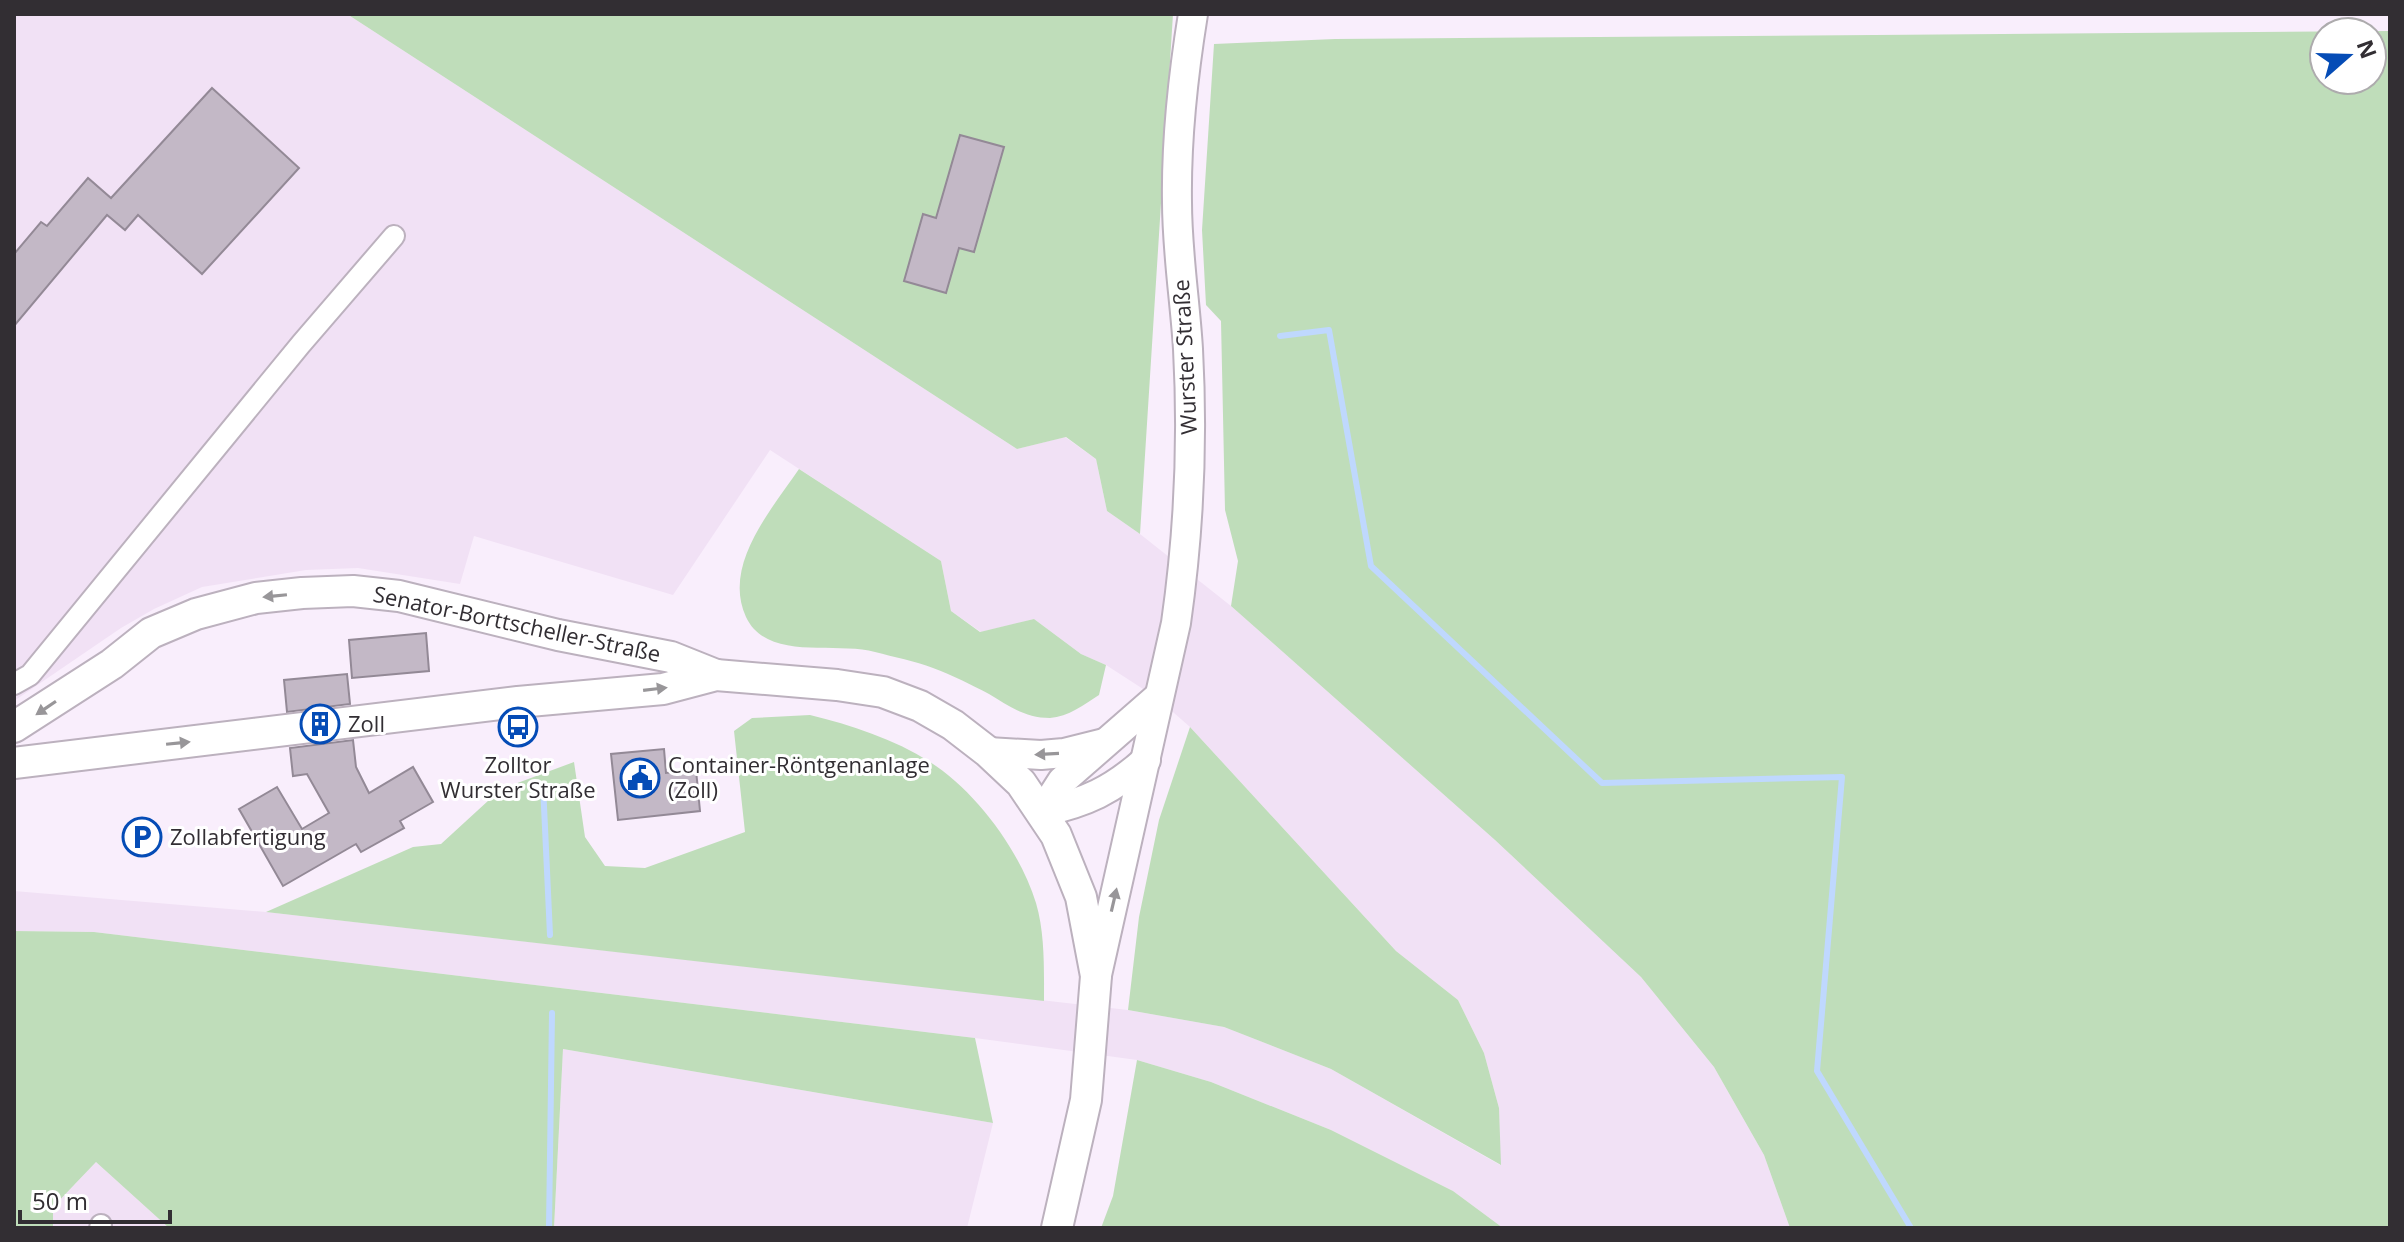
<svg xmlns="http://www.w3.org/2000/svg" width="2404" height="1242" viewBox="0 0 2404 1242" font-family="'Open Sans',sans-serif">
	<style>
		.built { fill: #f1e1f5 }
		.green { fill: #bfddba; fill-rule: evenodd }
		.lines { fill: none; stroke-linecap: round; stroke-linejoin: round }
		.stream { stroke: #bfd8fe; stroke-width: 6 }
		.building { fill: #c3b8c6; stroke: #938996; stroke-width: 2 }
		.street-casing { stroke: #bcb1be; stroke-width: 24 }
		.secondary-casing { stroke: #bcb1be; stroke-width: 32 }
		.primary-casing { stroke: #bcb1be; stroke-width: 34 }
		.street { stroke: #fff; stroke-width: 20 }
		.secondary { stroke: #fff; stroke-width: 28 }
		.primary { stroke: #fff; stroke-width: 30 }
		.oneway { fill: #989699 }
		.labels { text-anchor: middle; stroke-width: 6; stroke-linejoin: round; paint-order: stroke }
		.street-label { font-size: 22px; fill: #322e33; stroke: #fff }
		.poi-label { font-size: 22px; fill: #322e33; stroke: #fff; text-anchor: start }
	</style>
	<rect width="100%" height="100%" fill="#f9eefc"/>
	<g class="built">
		<path d="M14,14H347L1017,449L1065,437L1096,459L1107,511L1140,534L1231,606L1495,840L1641,977L1714,1067L1764,1155L1790,1228H1503L1453,1191L1331,1130L1211,1082L1137,1060L975,1038L94,932L14,931V891L266,912L1128,1010L1224,1027L1331,1069L1500,1165L1499,1108L1484,1053L1458,1000L1396,951L1190,727L1157,698L1106,665L1081,654L1034,619L981,632L951,611L941,561L770,450L673,595L474,536L460,584L358,568L306,570L202,587L154,609L121,628L14,701Z"/>
		<path d="M563,1049L993,1123L967,1228H554Z"/>
		<path d="M96,1162L169,1228H53V1207Z"/>
	</g>
	<g class="green">
		<path d="M347,14H1173L1140,534L1107,511L1096,459L1066,437L1017,449Z"/>
		<path d="M2390,31V1228H1790L1764,1155L1714,1067L1641,977L1495,840L1231,606L1238,561L1225,510L1221,321L1206,305L1202,230L1214,44L1335,39ZM2324,32H2372V80H2324Z"/>
		<path d="M799,469L941,561L951,611L980,632L1034,619L1081,654L1106,665L1099,695C1085,704 1068,717 1050,718C1025,718 1009,706 989,694C972,685 952,675 933,668C915,661 894,657 875,652C836,641 767,662 746,617C722,565 772,509 799,469Z"/>
		<path d="M810,715C851,725 894,739 930,762C976,791 1020,851 1036,903C1045,934 1044,968 1044,1001L266,912L413,847L441,844L501,789L574,762L585,837L605,866L645,868L745,832L734,731L752,718Z"/>
		<path d="M1190,727L1396,951L1458,1000L1484,1053L1499,1108L1501,1165L1331,1069L1224,1027L1128,1010L1139,917L1159,820Z"/>
		<path d="M14,931L94,932L975,1038L993,1123L563,1049L554,1228H169L96,1162L53,1207V1228H14Z"/>
		<path d="M1137,1060L1211,1082L1331,1130L1453,1191L1503,1228H1101L1113,1196Z"/>
	</g>
	<g class="lines">
		<g class="stream">
			<path d="M1280,336L1329,330L1371,566L1602,783L1842,777L1817,1071L1911,1228"/>
			<path d="M543,785L550,935"/>
			<path d="M549,1228L552,1013"/>
		</g>
	</g>
	<g class="building">
		<path d="M212,88L299,168L202,274L138,215L125,230L107,215L14,326V254L41,222L47,226L88,178L111,198Z"/>
		<path d="M960,135L1004,147L974,252L959,248L946,293L904,281L923,214L936,218Z"/>
		<path d="M426,633L429,671L352,678L349,640Z"/>
		<path d="M347,674L350,704L287,712L284,680Z"/>
		<path d="M353,740L356,767L369,793L413,767L433,802L400,821L404,828L361,852L356,844L283,886L239,809L277,787L302,829L329,813L307,774L293,776L290,748Z"/>
		<path d="M664,749L666,773L696,770L700,811L618,820L611,754Z"/>
	</g>
	<g class="lines">
		<defs>
			<g id="street">
				<path d="M14,684L30,675L301,344L394,236"/>
				<path d="M100,1228L101,1225"/>
			</g>
			<g id="secondary">
				<path d="M988,752L1041,755L1064,753L1104,743"/>
				<path d="M1042,812L1062,781L1157,698"/>
				<path d="M1042,812C1085,803 1113,790 1146,760"/>
				<path d="M1097,975L1176,623C1189,532 1193,441 1188,349C1185,300 1177,252 1177,202C1176,139 1183,76 1193,14"/>
			</g>
			<g id="primary">
				<path d="M14,727L112,664L151,633L196,614L256,598L302,593L353,591L399,596L558,635L671,657L716,675"/>
				<path d="M14,763L518,702L663,689L716,675L837,685L883,692L920,706L953,725L988,752L1021,783L1056,835L1081,897L1096,976L1086,1100L1057,1228"/>
			</g>
		</defs>
		<use href="#street" class="street-casing"/>
		<use href="#secondary" class="secondary-casing"/>
		<use href="#primary" class="primary-casing"/>
		<use href="#street" class="street"/>
		<use href="#secondary" class="secondary"/>
		<use href="#primary" class="primary"/>
	</g>
	<defs><path id="oneway-solid" d="M-6-.8H1V-3.2L6.5 0L1 3.2V.8H-6Z" transform="scale(2)"/></defs>
	<g class="oneway">
		<use href="#oneway-solid" transform="translate(275 596) rotate(174)"/>
		<use href="#oneway-solid" transform="translate(655 689) rotate(-7)"/>
		<use href="#oneway-solid" transform="translate(46 708) rotate(146)"/>
		<use href="#oneway-solid" transform="translate(178 743) rotate(-6)"/>
		<use href="#oneway-solid" transform="translate(1047 754) rotate(177)"/>
		<use href="#oneway-solid" transform="translate(1114 900) rotate(-77)"/>
	</g>
	<defs>
		<symbol id="building-ring" viewBox="-11 -11 22 22"><circle r="9.5" fill="#fff" stroke="#054cb6" stroke-width="1.5"/><path d="M-4-6H4V6H1V3H-1V6H-4ZM-2.5-4.3h1.7v1.8h-1.7ZM.8-4.3h1.7v1.8H.8ZM-2.5-1h1.7V.8h-1.7ZM.8-1h1.7V.8H.8Z" fill="#054cb6"/></symbol>
		<symbol id="bus-ring" viewBox="-11 -11 22 22"><circle r="9.5" fill="#fff" stroke="#054cb6" stroke-width="1.5"/><path d="M-5-6H5V4H4V6H2V4H-2V6H-4V4H-5ZM-3.5-4V0h7V-4ZM-3.5 1.2v1.5H-2V1.2ZM2 1.2v1.5H3.5V1.2Z" fill="#054cb6"/></symbol>
		<symbol id="civic-ring" viewBox="-11 -11 22 22"><circle r="9.5" fill="#fff" stroke="#054cb6" stroke-width="1.5"/><path d="M-.6-6.5H3V-4.5H.6V-3L4-1V1h2V6H-6V1h2V-1L-.6-3ZM-1.2 2.5V6h2.4V2.5Z" fill="#054cb6"/></symbol>
		<symbol id="parking-ring" viewBox="-11 -11 22 22"><circle r="9.5" fill="#fff" stroke="#054cb6" stroke-width="1.5"/><path d="M-3.5-5.5H1a3.5 3.5 0 0 1 0 7H-1V5.5H-3.5ZM-1-3.4V-.6H.8a1.4 1.4 0 0 0 0-2.8Z" fill="#054cb6"/></symbol>
	</defs>
	<g fill-rule="evenodd">
		<use href="#building-ring" x="298" y="702" width="44" height="44"/>
		<use href="#bus-ring" x="496" y="705" width="44" height="44"/>
		<use href="#civic-ring" x="618" y="756" width="44" height="44"/>
		<use href="#parking-ring" x="120" y="815" width="44" height="44"/>
	</g>
	<g class="labels">
		<g class="street-label">
			<text transform="translate(1185 357) rotate(-93)" y="8">Wurster Straße</text>
			<text transform="translate(517 624) rotate(12)" y="8">Senator-Borttscheller-Straße</text>
		</g>
		<g class="poi-label">
			<text x="348" y="732">Zoll</text>
			<text x="518" y="773" text-anchor="middle">Zolltor<tspan x="518" dy="25">Wurster Straße</tspan></text>
			<text x="668" y="773">Container-Röntgenanlage<tspan x="668" dy="25">(Zoll)</tspan></text>
			<text x="170" y="845">Zollabfertigung</text>
		</g>
	</g>
	<rect width="2404" height="1242" fill="none" stroke="#322e33" stroke-width="32"/>
	<g transform="translate(2348 56) rotate(70)"><circle r="38" fill="#ffffff" stroke="#adabad" stroke-width="2"/>
	<path d="M0-6L14 30L0 20L-14 30Z" fill="#054cb6"/>
	<text y="-12" font-size="22" font-weight="bold" text-anchor="middle" fill="#322e33">N</text>
	</g>
	<path d="M20 1210v12h150v-12" fill="none" stroke="#322e33" stroke-width="4"/>
	<text x="32" y="1210" font-size="24" fill="#322e33" stroke="#ffffff" stroke-width="6" paint-order="stroke">50 m</text>
</svg>
